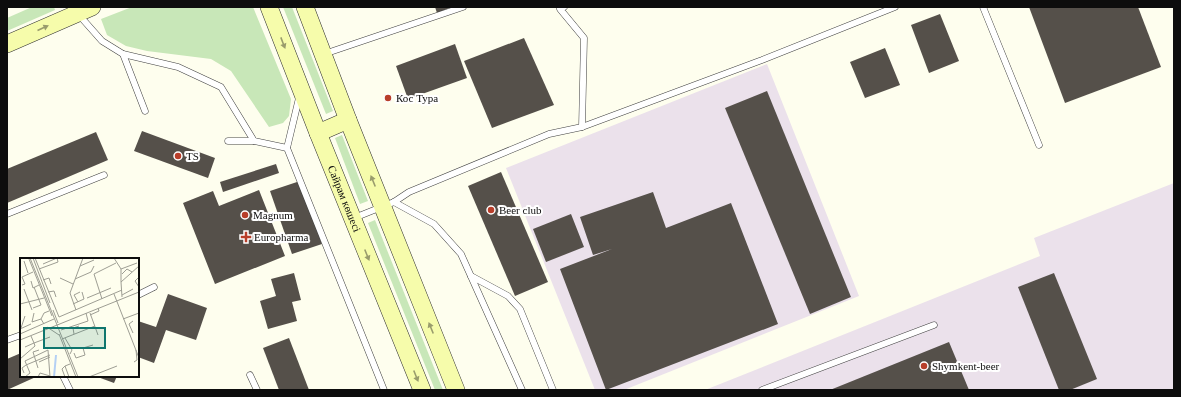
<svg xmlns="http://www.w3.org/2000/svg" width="1181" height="397" viewBox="0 0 1181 397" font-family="Georgia,serif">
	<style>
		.industrial { fill: #ebe1eb }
		.green { fill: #c8e7b8 }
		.building { fill: #55504a }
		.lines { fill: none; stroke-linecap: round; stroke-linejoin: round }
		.lane-casing { stroke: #404040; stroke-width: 7 }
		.secondary-casing { stroke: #2f2f2f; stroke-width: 18 }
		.lane { stroke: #fff; stroke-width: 6 }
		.secondary { stroke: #f6fcab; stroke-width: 17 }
		.oneway { fill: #999c6c }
		.poi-dot { fill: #b83e2a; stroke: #fff; stroke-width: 1.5 }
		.labels { text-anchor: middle; stroke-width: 4; stroke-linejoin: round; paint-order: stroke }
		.poi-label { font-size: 11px; fill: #0d0d0d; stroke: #fff; text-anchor: start }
		.street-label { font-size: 11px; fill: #0d0d0d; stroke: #fff }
		.inset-river { fill: none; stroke: #b4d0f4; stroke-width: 2 }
		.inset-road { fill: none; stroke: #9e9e94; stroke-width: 1 }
		.view { fill: #0f766e; fill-opacity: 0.15; stroke: #0f766e; stroke-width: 2 }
		.inset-edge { fill: none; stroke: #0d0d0d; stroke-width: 2 }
	</style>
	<rect width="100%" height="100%" fill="#fefeee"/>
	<g class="industrial">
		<path d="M767,64L859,296L624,390H595L506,168Z"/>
		<path d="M1174,183V390H705L1040,256L1034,238Z"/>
	</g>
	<g class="green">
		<path d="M32,7H54L55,10L7,31V18Z"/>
		<path d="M132,7H253L291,99L289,116L283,123L269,127L231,71L211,59L147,51L126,46L107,35L101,19Z"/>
		<path d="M283,7H292L333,111L326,114Z"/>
		<path d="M342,135L368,201L360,204L335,138Z"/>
		<path d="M375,220L443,390H435L368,223Z"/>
	</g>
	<g class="building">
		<path d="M435,7H452L437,13Z"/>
		<path d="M1029,7H1138L1161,67L1065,103Z"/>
		<path d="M940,14L959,61L929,73L911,25Z"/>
		<path d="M524,38L554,105L492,128L464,61Z"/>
		<path d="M455,44L467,78L408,99L396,66Z"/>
		<path d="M885,48L900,85L865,98L850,62Z"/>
		<path d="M767,91L851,297L810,314L725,108Z"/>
		<path d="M142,131L215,158L208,178L134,151Z"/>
		<path d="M96,132L108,160L7,203V169Z"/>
		<path d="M276,164L279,173L223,192L220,182Z"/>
		<path d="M501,172L548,282L515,296L468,186Z"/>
		<path d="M300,181L322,244L292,254L270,191Z"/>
		<path d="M259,190L285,256L215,284L183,203L213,191L219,206Z"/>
		<path d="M653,192L666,228L731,203L778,324L606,390L560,269L612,249L593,255L580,217Z"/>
		<path d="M571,214L584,247L546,262L533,229Z"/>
		<path d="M294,273L301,300L292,302L297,321L268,329L260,301L276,296L271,279Z"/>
		<path d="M1054,273L1097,379L1070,390H1059L1018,287Z"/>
		<path d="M168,294L207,308L196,340L166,330L154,363L138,357V321L156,327Z"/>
		<path d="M289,338L309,390H279L263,348Z"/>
		<path d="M949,342L969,390H830Z"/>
		<path d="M21,353V376H38L7,390V359Z"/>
		<path d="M95,376H117L114,383Z"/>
	</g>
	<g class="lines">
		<defs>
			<g id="lane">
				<path d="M564,7L560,9L584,38L582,127"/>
				<path d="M983,7L1039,145"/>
				<path d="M79,15L102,41L123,54L178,67L221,87L254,141L287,148"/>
				<path d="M123,54L145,111"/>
				<path d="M324,54L463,7"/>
				<path d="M299,98L287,148L384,390"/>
				<path d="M228,141H254"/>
				<path d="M394,202L434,224L461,254L522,390"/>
				<path d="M7,214L104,175"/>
				<path d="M354,218L394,202L409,192L549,134L582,127L762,60L895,7"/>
				<path d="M471,276L508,296L520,309L553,390"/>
				<path d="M138,295L154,287"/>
				<path d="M7,340L21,335"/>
				<path d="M250,375L257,390"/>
				<path d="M63,376L70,390"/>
				<path d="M762,390L934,325"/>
			</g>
			<g id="secondary">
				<path id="s1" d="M269,7L318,133L422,390"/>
				<path d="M305,7L348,120L456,390"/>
				<path d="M7,44L92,7"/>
				<path d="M318,133L348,120"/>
			</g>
		</defs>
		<use href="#lane" class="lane-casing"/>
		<use href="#secondary" class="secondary-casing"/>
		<use href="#lane" class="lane"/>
		<use href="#secondary" class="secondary"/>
	</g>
	<defs><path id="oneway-solid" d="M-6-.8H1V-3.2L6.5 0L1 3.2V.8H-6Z"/></defs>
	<g class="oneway">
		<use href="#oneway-solid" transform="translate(43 28) rotate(-24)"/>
		<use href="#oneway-solid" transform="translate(283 43) rotate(69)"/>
		<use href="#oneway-solid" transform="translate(373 181) rotate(-112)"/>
		<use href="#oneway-solid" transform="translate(367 255) rotate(68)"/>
		<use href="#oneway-solid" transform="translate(431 328) rotate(-112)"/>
		<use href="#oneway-solid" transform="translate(416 376) rotate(68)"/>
	</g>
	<g class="poi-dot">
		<circle cx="388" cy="98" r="4"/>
		<circle cx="178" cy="156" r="4"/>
		<circle cx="491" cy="210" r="4"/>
		<circle cx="245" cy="215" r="4"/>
		<path d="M244 231h4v4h4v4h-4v4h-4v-4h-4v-4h4z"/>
		<circle cx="924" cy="366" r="4"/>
	</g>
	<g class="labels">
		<g class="poi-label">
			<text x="396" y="102">Кос Тура</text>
			<text x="186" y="160">TS</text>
			<text x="499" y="214">Beer club</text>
			<text x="253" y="219">Magnum</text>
			<text x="254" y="241">Europharma</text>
			<text x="932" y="370">Shymkent-beer</text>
		</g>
		<g class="street-label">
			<text dy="4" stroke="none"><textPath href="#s1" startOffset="206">Сайрам көшесі</textPath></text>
		</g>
	</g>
	<g transform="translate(20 258)">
		<rect width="119" height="119" fill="#fefeee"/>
		<path class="inset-river" d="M34,119L36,97"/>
		<path class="inset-road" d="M10,0L58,119M13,0L30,45M15,0L39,59L102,32M94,0L101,11V24M9,1L32,58M4,3L8,15M23,6L37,0M60,8L74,2M19,11L38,4L37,0M101,11L117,5M102,16L107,11L112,14M119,19L115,23L119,29M40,20L53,26M55,21L71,14L74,8M23,22L29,20L31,26M11,23L13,30L19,27M2,27L5,26L2,19L13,14M4,31L12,52M28,34L34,33L36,39M94,36L119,100M102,37L113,31M102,39L101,24L119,8M67,40L91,30M82,41L74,16L96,5M58,44L54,37L60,34M0,46L24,40M53,46L64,41L62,34M13,50L21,47L14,29M33,52L38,65M56,52L50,35L63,0M14,55L12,64L21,61M70,55L78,77M70,57L79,53L78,50M103,61L119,55M113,63L109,66L113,75M24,66L21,61L24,55L29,53M27,69L39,77M1,70L5,58M0,71L11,66M41,72L68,63L66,55M0,76L34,61M39,76L56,119M54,76L53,70L59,68M45,80L52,92L50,96M42,81L75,68M0,82L119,34M5,89L14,85L11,78M54,95L56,100L65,97L63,90L73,87M0,101L15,88L14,85L30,79M19,104L30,99M114,104L117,102L116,92M45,108L42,111L45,119M18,110L13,94L19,92M4,115L2,110L6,107L30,97M5,119L10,115L5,103L28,92L30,119M18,119L20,115L30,118M49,119L45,108L50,106M69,119L97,108"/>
		<path class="view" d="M24,70H85V90H24Z"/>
		<rect width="119" height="119" class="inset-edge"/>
	</g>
	<rect width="1181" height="397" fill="none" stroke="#0d0d0d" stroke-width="16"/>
</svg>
